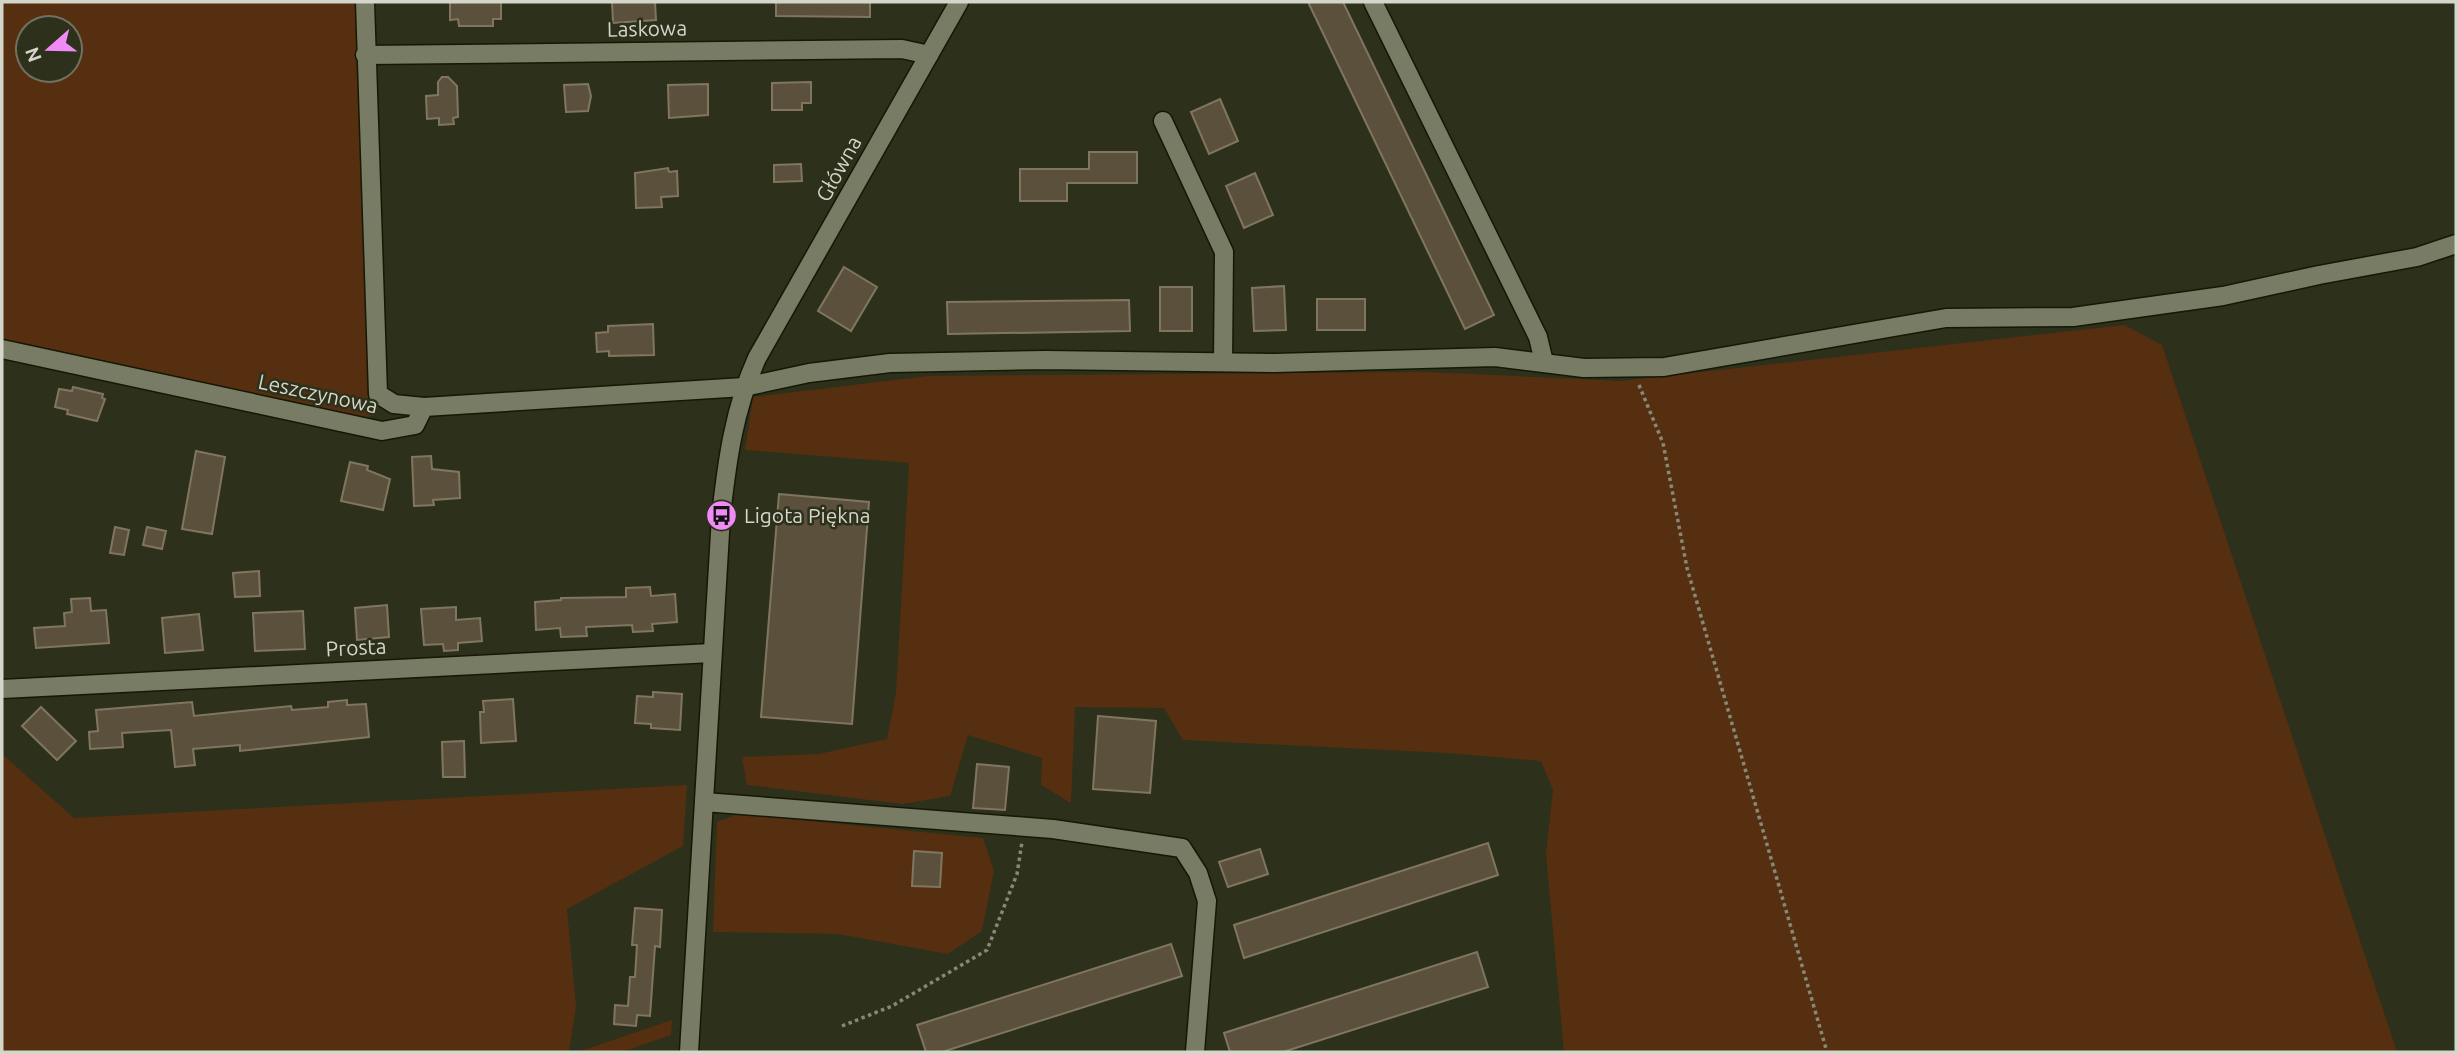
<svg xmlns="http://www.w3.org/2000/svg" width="2458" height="1054" viewBox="0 0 2458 1054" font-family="Ubuntu,sans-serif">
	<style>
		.green { fill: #562f10; fill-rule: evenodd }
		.building { fill: #5a503c; stroke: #807660; stroke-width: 2 }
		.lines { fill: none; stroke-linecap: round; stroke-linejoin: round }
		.minor-casing { stroke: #151805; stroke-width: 21 }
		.path { stroke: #878978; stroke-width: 3.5; stroke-dasharray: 3.5 3.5; stroke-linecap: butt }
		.minor { stroke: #787c65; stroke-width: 18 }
		.labels { text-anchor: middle; stroke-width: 5; stroke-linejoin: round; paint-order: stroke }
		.street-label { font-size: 21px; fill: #d4d6c9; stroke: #2d301b }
		.poi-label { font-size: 21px; fill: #d4d6c9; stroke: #2d301b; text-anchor: start }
	</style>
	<rect width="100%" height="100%" fill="#2d301b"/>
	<g class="green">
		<path d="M2,2H358L374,416L349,420L2,344ZM28,28H70V70H28Z"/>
		<path d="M2124,325L2162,345L2397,1052H1564L1546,854L1553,790L1541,761L1447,753L1183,740L1164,708L1075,707L1071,803L1041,785L1042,758L968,735L950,796L902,804L747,785L742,757L819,754L887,739L896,693L909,463L745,450L753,397L928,376L1426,372L1621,381Z"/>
		<path d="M2,754L74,818L687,785L683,846L567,909L576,1006L569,1052H2Z"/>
		<path d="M738,814L983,838L994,871L982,931L948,954L838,934L713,932L717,822Z"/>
		<path d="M672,1020L671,1035L622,1052H578Z"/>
	</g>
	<g class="building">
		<path d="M450,2H501V19H493V26H459L458,19L450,20Z"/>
		<path d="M612,2H655L656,20L613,23Z"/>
		<path d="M776,2H870V17L776,16Z"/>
		<path d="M1308,2H1343L1494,315L1465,329Z"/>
		<path d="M442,77H448L457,86L458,117L453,118L454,124L439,125V118L427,119L426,96L438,95V82Z"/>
		<path d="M811,82V103H802V110H772V83Z"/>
		<path d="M588,84L591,96L588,111L566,112L564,85Z"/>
		<path d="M708,84V115L669,118L668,85Z"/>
		<path d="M1220,99L1238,141L1209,154L1191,112Z"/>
		<path d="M1089,152H1137V183H1067V201H1020V169H1089Z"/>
		<path d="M801,164L802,181L774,182V165Z"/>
		<path d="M668,168L669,172L677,171L678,196L661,197L662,207L636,208L635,173Z"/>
		<path d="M1255,173L1273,215L1244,228L1226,186Z"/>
		<path d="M844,267L877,287L851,331L818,311Z"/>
		<path d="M1284,286L1286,330L1254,331L1252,288Z"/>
		<rect x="1160" y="287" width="32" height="44"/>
		<rect x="1317" y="299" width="48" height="31"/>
		<path d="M1129,300L1130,331L948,334L947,302Z"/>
		<path d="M653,324L654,355L609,356V351L597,352L596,333L608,332V326Z"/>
		<path d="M73,387L103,394L102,398L105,399L97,421L67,414L68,410L55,407L59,389L72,391Z"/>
		<path d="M196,451L225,457L212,534L182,529Z"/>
		<path d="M431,456L432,469L459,472L460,498L433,500L434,505L414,506L412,457Z"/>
		<path d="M350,462L368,466L367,470L390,479L383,510L341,501Z"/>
		<path d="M779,494L869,502L852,724L761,717Z"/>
		<path d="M115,527L129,530L124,555L110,553Z"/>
		<path d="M147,527L166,531L162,549L143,545Z"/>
		<path d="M259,571L260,596L235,597L233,573Z"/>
		<path d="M650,587L651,596L675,594L677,622L652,624L653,631L633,632L632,625L586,627L587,636L561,637L560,628L536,630L535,602L561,600V598L626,597V588Z"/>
		<path d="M90,598L91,611L106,610L109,643L36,648L34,628L65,626L64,613L72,612L71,599Z"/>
		<path d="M387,605L389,637L357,640L355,608Z"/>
		<path d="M456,607V620L480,618L482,641L458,643V650L444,651L443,644L424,645L421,609Z"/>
		<path d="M303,611L305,649L255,651L253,613Z"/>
		<path d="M199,614L203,650L165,653L162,618Z"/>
		<path d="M653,692L682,694L680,730L651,728V724L635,723L637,696L653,697Z"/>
		<path d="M513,699L516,741L481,743L480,712H484L483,701Z"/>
		<path d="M347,700V705L366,704L369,737L240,751V745L193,749L195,765L175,767L171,730L122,733L123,747L90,749L89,732L98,731L96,710L192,702L194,716L291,706L292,710L328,707V702Z"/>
		<path d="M41,707L76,741L57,760L22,726Z"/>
		<path d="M1098,716L1156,721L1150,793L1093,789Z"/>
		<path d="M464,741L465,777H443L442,742Z"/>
		<path d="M977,764L1009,767L1005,810L973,808Z"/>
		<path d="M1488,843L1498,875L1244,958L1234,925Z"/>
		<path d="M1260,849L1268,874L1228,887L1219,862Z"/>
		<path d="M914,851L942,853L940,887L912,886Z"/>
		<path d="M635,908L662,910L660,947L655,946L650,1016L637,1015L636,1026L614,1024L615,1005L628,1006L630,977H635L637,945H632Z"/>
		<path d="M1171,944L1182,976L942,1052H926L917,1025Z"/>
		<path d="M1477,952L1488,987L1283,1052H1230L1224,1033Z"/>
	</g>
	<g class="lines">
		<defs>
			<g id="minor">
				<path d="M365,2L378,394L394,404L424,407"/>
				<path d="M1373,2L1538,337L1544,362"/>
				<path d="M365,55L902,49L929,55"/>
				<path d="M1163,121L1224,252L1223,361"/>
				<path d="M2,349L382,431L415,425L424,407L744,387L809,373L890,363L1045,360L1275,363L1495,357L1584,368L1664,367L1946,318L2073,317L2223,296L2319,275L2417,257L2456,244"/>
				<path d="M2,689L712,653"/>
				<path d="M704,802L1053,829L1182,848L1198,873L1207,901L1195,1052"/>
				<path d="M689,1052L721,516C727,461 734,409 757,358L959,2"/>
			</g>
		</defs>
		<use href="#minor" class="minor-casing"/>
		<g class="path">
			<path d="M1639,385L1663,443L1687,568L1827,1052"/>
			<path d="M842,1026L892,1006L987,950L1017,874L1022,842"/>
		</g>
		<use href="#minor" class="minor"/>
	</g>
	<defs>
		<symbol id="bus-disc" viewBox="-11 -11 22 22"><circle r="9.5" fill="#f08bf5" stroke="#2d301b"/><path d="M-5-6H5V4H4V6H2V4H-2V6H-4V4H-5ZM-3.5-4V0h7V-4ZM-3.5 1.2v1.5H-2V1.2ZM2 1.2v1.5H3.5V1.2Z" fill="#111"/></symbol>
	</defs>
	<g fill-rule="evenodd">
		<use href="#bus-disc" x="704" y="498" width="35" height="35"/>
	</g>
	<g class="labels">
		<g class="street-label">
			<text transform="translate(647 29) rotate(-1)" y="7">Laskowa</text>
			<text transform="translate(839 169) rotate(-61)" y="7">Główna</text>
			<text transform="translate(318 394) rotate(12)" y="7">Leszczynowa</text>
			<text transform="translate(356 648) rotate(-3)" y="7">Prosta</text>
		</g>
		<g class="poi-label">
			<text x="744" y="523">Ligota Piękna</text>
		</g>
	</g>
	<rect width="2458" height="1054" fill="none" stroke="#d4d6c9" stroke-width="7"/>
	<g transform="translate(49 49) rotate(250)"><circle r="33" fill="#2d301b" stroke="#707261" stroke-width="2"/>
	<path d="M0-5L12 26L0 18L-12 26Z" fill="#f08bf5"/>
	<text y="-10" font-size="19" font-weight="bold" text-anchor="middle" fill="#d4d6c9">N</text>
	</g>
</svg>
